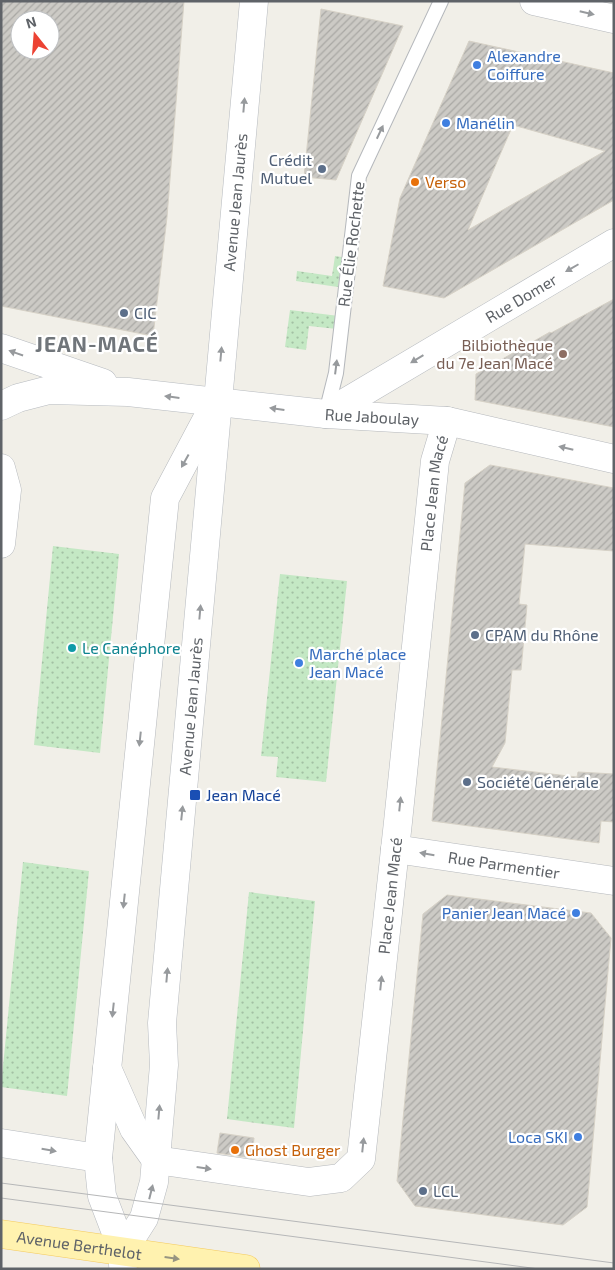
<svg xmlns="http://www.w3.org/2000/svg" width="615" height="1270" viewBox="0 0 615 1270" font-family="'Exo 2',sans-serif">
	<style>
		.garden { fill: url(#garden-dots) }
		.building { fill: url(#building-hatch); stroke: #d6d1c6; fill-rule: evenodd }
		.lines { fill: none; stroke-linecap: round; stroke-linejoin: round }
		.lane-casing { stroke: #b5b8bc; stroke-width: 16 }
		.street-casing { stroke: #b5b8bc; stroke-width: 29 }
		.secondary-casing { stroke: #b6babf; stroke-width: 29 }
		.primary-casing { stroke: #f4ca5e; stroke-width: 29 }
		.lane { stroke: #fff; stroke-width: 14 }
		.street { stroke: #fff; stroke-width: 28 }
		.secondary { stroke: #fff; stroke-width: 28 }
		.primary { stroke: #fff2af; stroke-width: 28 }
		.tram { stroke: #b6b7b8; stroke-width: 1 }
		.oneway { fill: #979a9d }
		.oneway2 { fill: #979581 }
		.shop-dot { fill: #3f7fe0; stroke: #fff; stroke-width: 2 }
		.service-dot { fill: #5c6f8a; stroke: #fff; stroke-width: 2 }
		.food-dot { fill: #e8710a; stroke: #fff; stroke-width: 2 }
		.education-dot { fill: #8d6e63; stroke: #fff; stroke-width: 2 }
		.culture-dot { fill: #0f9aa8; stroke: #fff; stroke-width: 2 }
		.transit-dot { fill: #1a4fb4; stroke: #fff; stroke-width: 2 }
		.labels { text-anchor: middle; stroke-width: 4.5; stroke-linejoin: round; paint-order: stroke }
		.shop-label { font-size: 16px; fill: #366cbe; stroke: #fff; text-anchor: start }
		.service-label { font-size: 16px; fill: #4e5e75; stroke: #fff; text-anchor: start }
		.food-label { font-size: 16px; fill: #c56008; stroke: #fff; text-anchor: start }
		.street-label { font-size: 16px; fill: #5f6368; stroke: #fff }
		.education-label { font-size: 16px; fill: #785e54; stroke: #fff; text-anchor: end }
		.culture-label { font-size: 16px; fill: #0d838f; stroke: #fff; text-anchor: start }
		.transit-label { font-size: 16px; fill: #164399; stroke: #fff; text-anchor: start }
		.district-label { font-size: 21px; font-weight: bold; letter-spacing: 1px; fill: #70757a; stroke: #fff }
	</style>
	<defs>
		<pattern id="garden-dots" width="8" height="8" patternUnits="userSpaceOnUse" patternTransform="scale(1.25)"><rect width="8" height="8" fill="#c4e8c4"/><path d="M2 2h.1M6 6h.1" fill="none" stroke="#a2c0a3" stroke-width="1.8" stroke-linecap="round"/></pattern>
		<pattern id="building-hatch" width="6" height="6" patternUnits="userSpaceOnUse" patternTransform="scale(1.25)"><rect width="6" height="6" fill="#cccac5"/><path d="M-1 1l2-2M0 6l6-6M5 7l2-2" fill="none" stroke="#a9a8a4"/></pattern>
	</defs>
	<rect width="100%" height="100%" fill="#f1efe8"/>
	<g class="garden">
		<path d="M335,256L342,257L338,287L296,281L297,271L332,276Z"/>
		<path d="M290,310L339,316L337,329L309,326L306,350L285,347Z"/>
		<path d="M53,546L119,554L100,753L34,745Z"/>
		<path d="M280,574L347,581L326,782L276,777L278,757L261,756Z"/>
		<path d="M23,862L89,871L67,1096L1,1087Z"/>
		<path d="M249,892L315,901L294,1128L227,1119Z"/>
	</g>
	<g class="building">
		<path d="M1,1H184L167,217L153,336L1,306ZM20,20H50V50H20Z"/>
		<path d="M321,9L403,26L336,180L304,177Z"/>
		<path d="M469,41L614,73V200L444,298L383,286L400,198ZM513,125L605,151L468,230L499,157Z"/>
		<path d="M614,299V427L475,400L476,374L550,332L551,333Z"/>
		<path d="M490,465L614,488V551L525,544L519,604L527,605L521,670H512L505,743L492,767L577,777L578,772L614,774V822L601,821L599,843L432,821L465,483Z"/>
		<path d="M447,895L591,913L611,938L587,1207L563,1225L415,1206L397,1181L423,914Z"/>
		<path d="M220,1133L254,1138L252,1158L217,1153Z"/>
	</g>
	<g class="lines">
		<defs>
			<path id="lane" d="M326,413L336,373L359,176L441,1"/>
			<g id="street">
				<path d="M534,1L614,19"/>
				<path id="s1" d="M326,414L447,421L614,459"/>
				<path d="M1,468L7,490L1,544"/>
				<path id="s2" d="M395,849L614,881"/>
				<path id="s3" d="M107,1068L134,1129L156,1160L309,1182L341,1178L361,1159L398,822L435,461L447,421"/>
				<path d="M98,1158L165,498L216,402"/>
			</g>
			<g id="secondary">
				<path d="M1,348L103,383"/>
				<path id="s4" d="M1,406L18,398L49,390L128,392L326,414L614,243"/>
				<path d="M1,1143L98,1158L102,1196L123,1251V1265"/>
				<path id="s5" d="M123,1251L144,1218L154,1182L164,1065L162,1023C194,683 221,342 254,1"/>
			</g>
			<g id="primary">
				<path id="s6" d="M1,1234L246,1269"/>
			</g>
		</defs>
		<use href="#lane" class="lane-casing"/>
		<use href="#street" class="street-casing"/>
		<use href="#secondary" class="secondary-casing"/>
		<use href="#primary" class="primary-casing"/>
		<use href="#lane" class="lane"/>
		<use href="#street" class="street"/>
		<use href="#secondary" class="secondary"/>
		<use href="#primary" class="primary"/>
		<g class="tram">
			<path d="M1,1183L614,1263"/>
			<path d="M1,1198L539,1269"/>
		</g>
	</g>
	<defs><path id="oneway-solid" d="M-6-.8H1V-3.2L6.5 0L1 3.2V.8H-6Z" transform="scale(1.25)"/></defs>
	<g class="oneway">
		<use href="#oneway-solid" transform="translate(587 13) rotate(13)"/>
		<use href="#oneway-solid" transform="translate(244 105) rotate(-85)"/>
		<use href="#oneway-solid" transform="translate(380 132) rotate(-65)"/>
		<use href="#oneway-solid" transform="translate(572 268) rotate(150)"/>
		<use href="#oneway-solid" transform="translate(16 353) rotate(-161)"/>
		<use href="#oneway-solid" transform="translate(221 354) rotate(-85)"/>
		<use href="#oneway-solid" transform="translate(417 359) rotate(149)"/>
		<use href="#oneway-solid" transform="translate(336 367) rotate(-83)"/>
		<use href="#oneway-solid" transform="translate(172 397) rotate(-173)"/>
		<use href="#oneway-solid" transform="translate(277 409) rotate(-172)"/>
		<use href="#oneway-solid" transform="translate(566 448) rotate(-167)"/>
		<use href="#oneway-solid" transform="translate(185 461) rotate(119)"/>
		<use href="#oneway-solid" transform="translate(200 612) rotate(-85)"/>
		<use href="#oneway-solid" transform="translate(140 739) rotate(96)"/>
		<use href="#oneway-solid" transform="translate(400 804) rotate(-84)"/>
		<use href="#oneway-solid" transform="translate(182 813) rotate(-84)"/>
		<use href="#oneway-solid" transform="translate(427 854) rotate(-170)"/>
		<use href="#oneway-solid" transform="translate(124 901) rotate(96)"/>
		<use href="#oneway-solid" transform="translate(167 975) rotate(-85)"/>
		<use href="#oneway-solid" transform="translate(381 983) rotate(-84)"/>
		<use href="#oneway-solid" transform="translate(113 1010) rotate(96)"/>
		<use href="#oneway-solid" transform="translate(159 1112) rotate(-85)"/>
		<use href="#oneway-solid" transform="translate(363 1145) rotate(-84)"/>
		<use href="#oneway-solid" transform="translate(49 1150) rotate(10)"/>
		<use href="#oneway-solid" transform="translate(204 1168) rotate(8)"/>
		<use href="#oneway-solid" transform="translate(151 1192) rotate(-76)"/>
	</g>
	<use class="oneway2" href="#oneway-solid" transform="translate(172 1258) rotate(8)"/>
	<g class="shop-dot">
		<circle cx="477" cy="65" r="5"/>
		<circle cx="446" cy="123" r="5"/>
		<circle cx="299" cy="663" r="5"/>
		<circle cx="576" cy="913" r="5"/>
		<circle cx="578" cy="1137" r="5"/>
	</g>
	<g class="service-dot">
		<circle cx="322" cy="169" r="5"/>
		<circle cx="124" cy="313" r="5"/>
		<circle cx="475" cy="635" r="5"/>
		<circle cx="467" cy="782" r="5"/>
		<circle cx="423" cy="1191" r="5"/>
	</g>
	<g class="food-dot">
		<circle cx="415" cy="182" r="5"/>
		<circle cx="235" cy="1150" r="5"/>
	</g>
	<circle class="education-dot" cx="563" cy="354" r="5"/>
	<circle class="culture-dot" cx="72" cy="648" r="5"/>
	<rect class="transit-dot" x="189" y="789" width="12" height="12" rx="2.5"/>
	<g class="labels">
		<g class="shop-label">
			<text x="487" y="62">Alexandre<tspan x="487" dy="18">Coiffure</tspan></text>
			<text x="456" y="129">Manélin</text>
			<text x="309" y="660">Marché place<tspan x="309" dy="18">Jean Macé</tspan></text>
			<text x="566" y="919" text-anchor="end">Panier Jean Macé</text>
			<text x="568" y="1143" text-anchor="end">Loca SKI</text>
		</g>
		<g class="service-label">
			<text x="312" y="166" text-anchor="end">Crédit<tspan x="312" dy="18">Mutuel</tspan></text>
			<text x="134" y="319">CIC</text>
			<text x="485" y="641">CPAM du Rhône</text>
			<text x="477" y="788">Société Générale</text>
			<text x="433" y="1197">LCL</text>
		</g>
		<g class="food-label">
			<text x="425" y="188">Verso</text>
			<text x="245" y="1156">Ghost Burger</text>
		</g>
		<g class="street-label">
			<text dy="6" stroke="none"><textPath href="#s5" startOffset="1060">Avenue Jean Jaurès</textPath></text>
			<text transform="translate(351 244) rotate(-83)" y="6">Rue Élie Rochette</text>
			<text dy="6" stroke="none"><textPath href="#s4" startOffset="556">Rue Domer</textPath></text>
			<text dy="6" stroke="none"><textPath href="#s1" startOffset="46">Rue Jaboulay</textPath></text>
			<text dy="6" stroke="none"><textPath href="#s3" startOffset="989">Place Jean Macé</textPath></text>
			<text dy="6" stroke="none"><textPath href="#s5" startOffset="554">Avenue Jean Jaurès</textPath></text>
			<text dy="6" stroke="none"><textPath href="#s2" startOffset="110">Rue Parmentier</textPath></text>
			<text dy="6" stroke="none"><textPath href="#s3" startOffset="584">Place Jean Macé</textPath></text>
			<text dy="6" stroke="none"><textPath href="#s6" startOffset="79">Avenue Berthelot</textPath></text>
		</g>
		<g class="education-label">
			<text x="553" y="351">Bilbiothèque<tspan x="553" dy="18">du 7e Jean Macé</tspan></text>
		</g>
		<g class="culture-label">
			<text x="82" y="654">Le Canéphore</text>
		</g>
		<g class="transit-label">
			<text x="206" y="801">Jean Macé</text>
		</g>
		<g class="district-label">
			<text x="97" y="352">JEAN-MACÉ</text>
		</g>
	</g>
	<rect width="615" height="1270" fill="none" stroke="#5f6368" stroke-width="5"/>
	<g transform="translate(35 35) rotate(343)"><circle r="24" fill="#ffffff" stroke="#bfc1c3"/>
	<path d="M0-4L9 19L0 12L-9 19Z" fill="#ec4233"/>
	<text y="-8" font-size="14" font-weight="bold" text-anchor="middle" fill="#5f6368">N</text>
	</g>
</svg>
